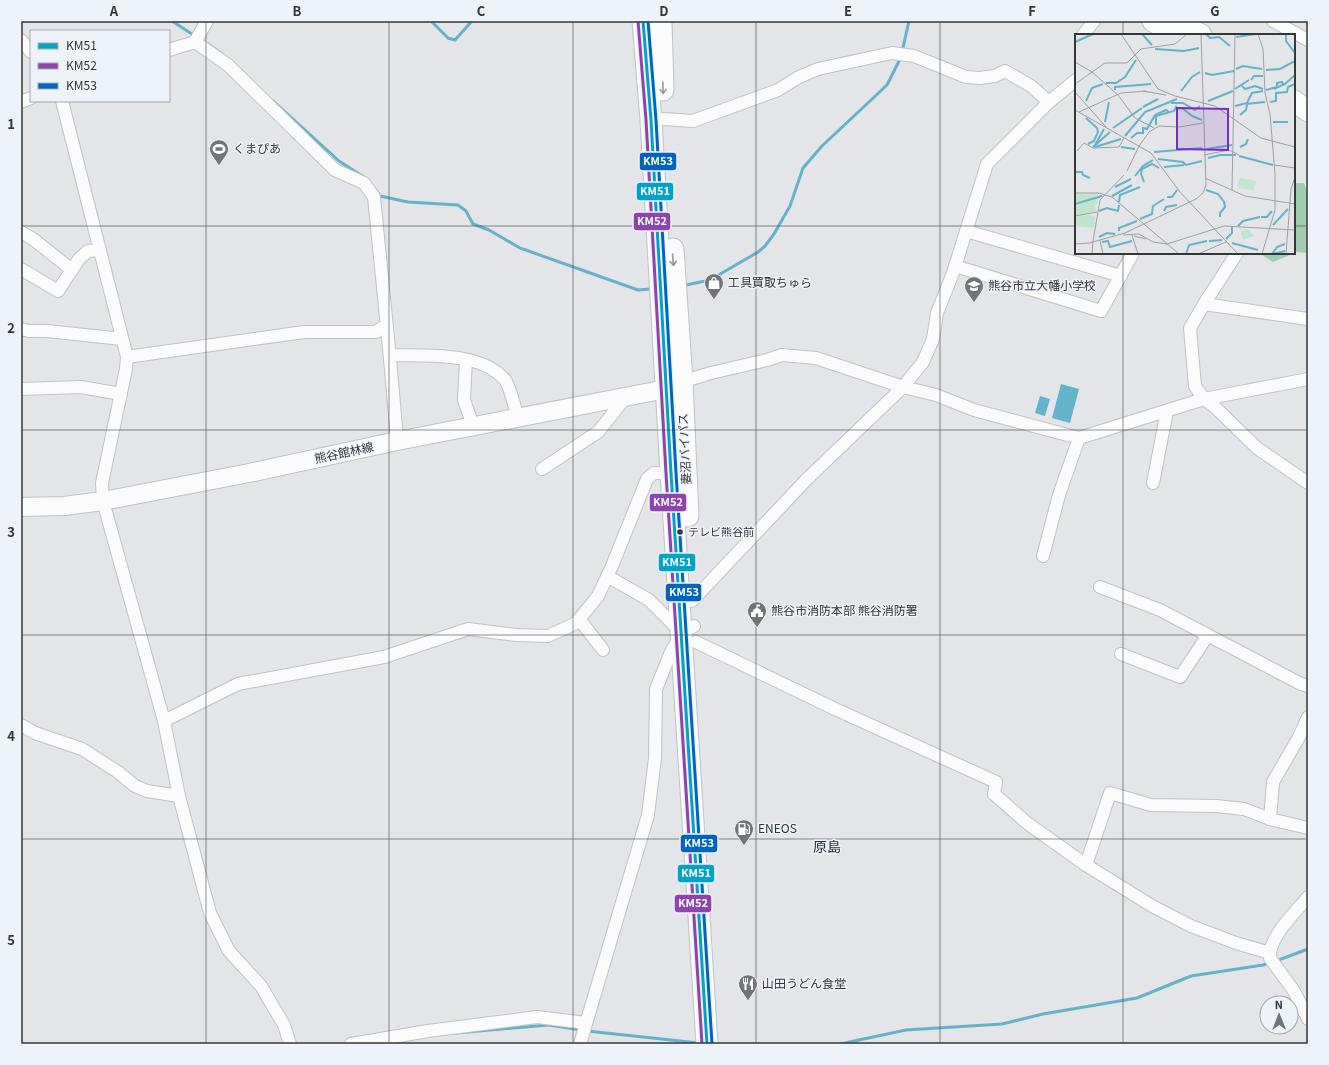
<svg xmlns="http://www.w3.org/2000/svg" width="1329" height="1065" viewBox="0 0 1329 1065" font-family="Georgia,'Noto Sans JP',serif">
	<style>
		.forest { fill: #a1ccb0 }
		.water { fill: #65b2cb }
		.lines { fill: none; stroke-linecap: round; stroke-linejoin: round }
		.stream { stroke: #65b2cb; stroke-width: 3 }
		.street-casing { stroke: #c0c2c4; stroke-width: 14 }
		.primary-casing { stroke: #c0c2c4; stroke-width: 20 }
		.highway-casing { stroke: #c0c2c4; stroke-width: 23 }
		.street { stroke: #fbfbfc; stroke-width: 12 }
		.primary { stroke: #fbfbfc; stroke-width: 18 }
		.highway { stroke: #fbfbfc; stroke-width: 21 }
		.bus-1-casing { stroke: #eef2f9; stroke-width: 6 }
		.bus-2-casing { stroke: #eef2f9; stroke-width: 6 }
		.bus-3-casing { stroke: #eef2f9; stroke-width: 6 }
		.bus-1 { stroke: #03a3c7; stroke-width: 3 }
		.bus-2 { stroke: #8e44ad; stroke-width: 3 }
		.bus-3 { stroke: #0065bd; stroke-width: 3 }
		.oneway { stroke: #98999a }
		.grid { fill: none; stroke: #353739; stroke-width: 1; stroke-opacity: 0.55 }
		.bus-dot { fill: #353739; stroke: #eef2f9; stroke-width: 1.5 }
		.labels { text-anchor: middle; stroke-width: 3; stroke-linejoin: round; paint-order: stroke }
		.bus-label { font-size: 11px; fill: #353739; stroke: #eef2f9; text-anchor: start }
		.poi-label { font-size: 12px; fill: #353739; stroke: #eef2f9; text-anchor: start }
		.street-label { font-size: 12px; fill: #353739; stroke: #eef2f9 }
		.quarter-label { font-size: 14px; fill: #2c2f34; stroke: #eef2f9 }
		.inset-river { fill: none; stroke: #65b2cb; stroke-width: 2 }
		.inset-road { fill: none; stroke: #9d9fa2; stroke-width: 1 }
		.view { fill: #7b2cbf; fill-opacity: 0.15; stroke: #7b2cbf; stroke-width: 2 }
		.inset-edge { fill: none; stroke: #353739; stroke-width: 2 }
		.line-badge { stroke: #eef2f9; stroke-width: 1.5 }
		.badge-label { font-size: 11px; text-anchor: middle; font-weight: bold; fill: #fff }
		.neatline { fill: none; stroke: #353739; stroke-width: 1.5 }
		.grid-label { font-size: 13px; text-anchor: middle; font-weight: bold; fill: #353739 }
	</style>
	<rect width="100%" height="100%" fill="#e3e5e8"/>
	<path class="forest" d="M1294,183H1304L1308,194V253L1297,252L1273,262L1259,253H1294Z"/>
	<g class="water">
		<path d="M1061,384L1079,389L1070,423L1052,418Z"/>
		<path d="M1040,396L1050,399L1045,416L1035,413Z"/>
	</g>
	<g class="lines">
		<g class="stream">
			<path d="M172,21L195,36"/>
			<path d="M431,21L448,38L455,40L472,21"/>
			<path d="M208,44L222,54"/>
			<path d="M902,52L909,21"/>
			<path d="M272,100L339,161L365,178"/>
			<path d="M378,193L380,196L408,202L458,205L466,211L473,224L489,230L520,248L638,290L651,289"/>
			<path d="M686,285L710,280L758,252L765,246L774,234L790,206L803,168L822,146L887,85L901,57"/>
			<path d="M1276,961L1308,949"/>
			<path d="M587,1031L699,1043"/>
			<path d="M456,1033L549,1025L581,1030"/>
			<path d="M840,1044L906,1030L1002,1024L1043,1014L1137,998L1191,976L1263,965L1270,963"/>
		</g>
		<defs>
			<g id="street">
				<path d="M1273,21L1308,40"/>
				<path d="M1083,35L1094,21"/>
				<path d="M21,40L31,52"/>
				<path d="M195,42L228,65L335,170L364,183L374,197C382,279 391,360 397,441"/>
				<path d="M169,50L195,42L207,21"/>
				<path d="M62,101L127,357L126,369L102,483L103,501L164,721L179,796L210,913L229,951L261,986L284,1025L290,1044"/>
				<path d="M21,102L31,98"/>
				<path d="M651,120L664,119L693,121L778,90L799,77L818,69L892,53L914,56L966,77L980,78L995,76L1005,71L1031,86L1049,102"/>
				<path d="M966,231L1121,276"/>
				<path d="M21,232L33,239L72,270"/>
				<path d="M1237,253L1206,301L1190,328L1195,386L1204,399L1216,408L1257,448L1308,483"/>
				<path d="M955,266L1101,311L1133,253"/>
				<path d="M21,269L58,291L79,259L88,251L100,250"/>
				<path d="M1204,304L1308,319"/>
				<path d="M21,329L29,331H47L122,339"/>
				<path d="M390,355C424,356 481,351 505,380C510,386 515,409 518,418"/>
				<path d="M127,357L304,332H376L386,325"/>
				<path d="M466,360L464,400L473,426"/>
				<path d="M678,383L711,373L767,360L782,355L816,358L903,387L936,395L974,410L1079,438L1204,399L1308,379"/>
				<path d="M21,389L81,387L121,394"/>
				<path d="M542,469L598,432L626,397"/>
				<path d="M1153,483L1167,411"/>
				<path d="M1043,556L1059,495L1079,438"/>
				<path d="M607,576L649,600L681,632"/>
				<path d="M1100,587L1160,610L1301,684L1308,686"/>
				<path d="M692,601L807,479L903,387L923,362L933,339L937,313L953,273L987,164L1049,102L1076,80"/>
				<path d="M579,619L603,650"/>
				<path d="M696,642L835,709L996,782L994,794L1027,823L1086,865L1152,906L1191,926L1236,943L1270,953"/>
				<path d="M1121,654L1180,677L1208,635"/>
				<path d="M164,721L238,684L384,657L468,629L516,635L548,636L576,623L598,596L612,566L647,479L654,473H671"/>
				<path d="M21,725L35,733L82,749L118,772L135,786L147,791L179,796"/>
				<path d="M1270,819L1273,782L1299,737L1308,717"/>
				<path d="M1086,865L1110,793L1151,805L1216,806L1244,809L1270,819L1308,828"/>
				<path d="M1308,897C1295,913 1269,936 1270,958L1294,991L1308,1019"/>
				<path d="M351,1044L428,1031L537,1017L586,1023"/>
				<path d="M580,1044L648,815L655,758L656,689L671,652L682,633L694,626"/>
			</g>
			<path id="primary" d="M21,507L64,506L103,501L249,473L397,441L666,389"/>
			<g id="highway">
				<path d="M643,21L651,120L671,473L707,1044"/>
				<path d="M661,21L663,90"/>
				<path d="M1153,21L1178,35"/>
				<path d="M1176,21L1201,35"/>
				<path d="M1294,101L1308,111"/>
				<path d="M673,249L682,381L688,516"/>
			</g>
		</defs>
		<use href="#street" class="street-casing"/>
		<use href="#primary" class="primary-casing"/>
		<use href="#highway" class="highway-casing"/>
		<use href="#street" class="street"/>
		<use href="#primary" class="primary"/>
		<use href="#highway" class="highway"/>
		<defs>
			<path id="bus-1" d="M643,21L651,120L671,473L707,1044"/>
			<path id="bus-2" d="M638,21L646,120L666,473L702,1044"/>
			<path id="bus-3" d="M648,21L656,120L676,473L712,1044"/>
		</defs>
		<use href="#bus-1" class="bus-1-casing"/>
		<use href="#bus-2" class="bus-2-casing"/>
		<use href="#bus-3" class="bus-3-casing"/>
		<use href="#bus-1" class="bus-1"/>
		<use href="#bus-2" class="bus-2"/>
		<use href="#bus-3" class="bus-3"/>
	</g>
	<defs><path id="oneway-shaft" d="M-6 0H5M1.5-3L5.5 0L1.5 3" fill="none" stroke-width="1.6" stroke-linecap="round" stroke-linejoin="round"/></defs>
	<g class="oneway">
		<use href="#oneway-shaft" transform="translate(663 88) rotate(88)"/>
		<use href="#oneway-shaft" transform="translate(673 260) rotate(86)"/>
	</g>
	<path class="grid" d="M206,21V1044M389,21V1044M573,21V1044M756,21V1044M940,21V1044M1123,21V35M21,226H1076M1294,226H1308M1123,253V1044M21,430H1308M21,635H1308M21,839H1308"/>
	<defs>
		<symbol id="stadium-pin" viewBox="-11 -11 22 30"><path d="M0 17L-7.5 6A9.5 9.5 0 1 1 7.5 6Z" fill="#727476" stroke="#eef2f9"/><path d="M0-5a6.5 5 0 1 0 0 10a6.5 5 0 1 0 0-10ZM-3.5-1.8h7v3.6h-7Z" fill="#fff"/></symbol>
		<symbol id="shop-pin" viewBox="-11 -11 22 30"><path d="M0 17L-7.5 6A9.5 9.5 0 1 1 7.5 6Z" fill="#727476" stroke="#eef2f9"/><path d="M-5-2.5h2.3a2.7 3.5 0 0 1 5.4 0H5L5.5 6h-11ZM-1.5-2.5h3a1.5 2.3 0 0 0-3 0Z" fill="#fff"/></symbol>
		<symbol id="school-pin" viewBox="-11 -11 22 30"><path d="M0 17L-7.5 6A9.5 9.5 0 1 1 7.5 6Z" fill="#727476" stroke="#eef2f9"/><path d="M0-5L7-2L0 1L-7-2ZM-4 1L0 2.5L4 1V4Q0 6-4 4Z" fill="#fff"/></symbol>
		<symbol id="civic-pin" viewBox="-11 -11 22 30"><path d="M0 17L-7.5 6A9.5 9.5 0 1 1 7.5 6Z" fill="#727476" stroke="#eef2f9"/><path d="M-.6-6.5H3V-4.5H.6V-3L4-1V1h2V6H-6V1h2V-1L-.6-3ZM-1.2 2.5V6h2.4V2.5Z" fill="#fff"/></symbol>
		<symbol id="fuel-pin" viewBox="-11 -11 22 30"><path d="M0 17L-7.5 6A9.5 9.5 0 1 1 7.5 6Z" fill="#727476" stroke="#eef2f9"/><path d="M-5.5-6h7V0h2V4h1.3V-2.5L3-4.5l.8-.8L6-3V5H2.5V1h-1V6h-7ZM-4.2-4.7v3.2H.2V-4.7Z" fill="#fff"/></symbol>
		<symbol id="restaurant-pin" viewBox="-11 -11 22 30"><path d="M0 17L-7.5 6A9.5 9.5 0 1 1 7.5 6Z" fill="#727476" stroke="#eef2f9"/><path d="M-5-6h1v4h1v-4h1v4h1v-4h1v5L-1.5 .5V6h-2V.5L-5-1ZM5-6V6H3V1.5H1.5Q1.5-4 5-6Z" fill="#fff"/></symbol>
	</defs>
	<g fill-rule="evenodd">
		<use href="#stadium-pin" x="208" y="138" width="22" height="30"/>
		<use href="#shop-pin" x="703" y="272" width="22" height="30"/>
		<use href="#school-pin" x="963" y="275" width="22" height="30"/>
		<use href="#civic-pin" x="746" y="600" width="22" height="30"/>
		<use href="#fuel-pin" x="733" y="818" width="22" height="30"/>
		<use href="#restaurant-pin" x="737" y="973" width="22" height="30"/>
	</g>
	<circle class="bus-dot" cx="680" cy="532" r="3.5"/>
	<g class="labels">
		<g class="bus-label">
			<text x="688" y="536">テレビ熊谷前</text>
		</g>
		<g class="poi-label">
			<text x="233" y="153">くまぴあ</text>
			<text x="728" y="287">工具買取ちゅら</text>
			<text x="988" y="290">熊谷市立大幡小学校</text>
			<text x="771" y="615">熊谷市消防本部 熊谷消防署</text>
			<text x="758" y="833">ENEOS</text>
			<text x="762" y="988">山田うどん食堂</text>
		</g>
		<g class="street-label">
			<text transform="translate(685 449) rotate(-93)" y="4">妻沼バイパス</text>
			<text transform="translate(344 453) rotate(-12)" y="4">熊谷館林線</text>
		</g>
		<g class="quarter-label">
			<text x="827" y="852">原島</text>
		</g>
	</g>
	<g transform="translate(1075 34)">
		<rect width="220" height="220" fill="#e3e5e8"/>
		<path d="M165,144L181,147L180,153L178,156L164,154L162,151ZM22,159L23,169L19,172L21,177L0,182V160ZM14,181L20,183L19,194L0,192V182ZM173,195L179,202L168,206L166,198Z" fill="#c0e4cc"/>
		<path class="inset-river" d="M67,0L77,11M131,0L135,4L144,3L155,12M211,0V7L220,19M161,3L181,0M0,8L18,0M80,15L109,17L124,14M161,35L168,32L187,35M191,36L205,35L220,27M130,39L137,41L159,37M176,46L179,42H188M31,49H41L50,43L61,26M167,52L170,55L180,52L188,55M160,55L174,46M199,55L210,50L220,41M40,56V53L76,50M191,56L202,53V49L207,48L208,50M106,57L117,43L125,38M11,67L17,54L28,50M133,67L158,57M195,68L201,67V59L212,58L213,53L220,50M96,69H108L120,76L125,72M160,72L172,69L177,59L188,57M68,73L83,65M103,74H107L117,82L127,86M165,81L171,76L172,70L190,68M11,84L22,94L23,98L19,107L13,110M30,88L34,68M198,88H213M81,91V82L99,77L101,73L102,75M38,94L67,74M50,102L70,78L102,65M56,104L62,99H68V94L72,95L80,81L91,76L94,78M20,111L29,95M18,113L35,98M20,113L46,105M46,113L60,115M165,113L171,110L173,105M132,115L157,111M79,118L127,114M164,122L198,131M133,124L145,121H161M83,125L108,128L111,131L127,127M89,133L109,131M0,138H7L8,141L15,144M60,142L68,132L78,126M69,148L66,140L67,135L77,130L84,134M40,153L56,145M131,156L143,160L149,168L150,173L145,179V183M37,162L57,151M92,163H97L102,156M44,168L45,161L65,153M0,170L27,162M24,177L32,174L43,177L44,171M89,177L91,173L102,171M186,183H192L197,177M65,185L77,180L78,172L89,165M198,191L213,175M163,192L168,187L185,183M44,197V194L62,187M24,203L32,199L40,200M151,205L157,199V193M134,207L147,206M27,208L33,207L35,213L57,207M157,209L183,216M111,220L114,211L132,207M197,220L202,213L210,210M198,220L210,217"/>
		<path class="inset-road" d="M46,0L83,55L100,62L140,72L186,104L220,113M183,0L188,15L190,59L195,80L200,140V176L187,220M0,28L17,38L43,61L60,84L79,94M0,50L30,29H52L66,15L100,10L112,0M68,57L91,61M0,58L31,93M0,76L76,119L105,158L163,220M4,78L46,59L71,57M64,112L74,98L84,92L104,93L128,89M2,117L9,109L18,114L44,113L49,104M129,121L154,116L164,121M199,131L220,134M52,137L64,112M130,144L170,162L220,170M157,156L160,0M0,159H24L37,163L104,220M0,182L22,178M48,201L64,200L78,208L92,210L149,192L220,196M57,201L63,220M59,202L71,205M25,206L28,220M18,207L25,166L49,141M0,210L14,209L50,199L121,165L128,159L131,151L126,0M17,220L18,207M123,220L151,208M211,220L216,155L220,143"/>
		<path class="view" d="M102,74L153,75V116L102,115Z"/>
		<rect width="220" height="220" class="inset-edge"/>
	</g>
	<g class="line-badge">
		<rect x="639" y="152" width="38" height="19" rx="4" fill="#0065bd"/>
		<rect x="636" y="182" width="38" height="19" rx="4" fill="#03a3c7"/>
		<rect x="633" y="212" width="38" height="19" rx="4" fill="#8e44ad"/>
		<rect x="649" y="493" width="38" height="19" rx="4" fill="#8e44ad"/>
		<rect x="658" y="553" width="38" height="19" rx="4" fill="#03a3c7"/>
		<rect x="665" y="583" width="37" height="19" rx="4" fill="#0065bd"/>
		<rect x="680" y="834" width="38" height="19" rx="4" fill="#0065bd"/>
		<rect x="677" y="864" width="38" height="19" rx="4" fill="#03a3c7"/>
		<rect x="674" y="894" width="38" height="19" rx="4" fill="#8e44ad"/>
	</g>
	<g class="badge-label">
		<text x="658" y="165">KM53</text>
		<text x="655" y="195">KM51</text>
		<text x="652" y="225">KM52</text>
		<text x="668" y="506">KM52</text>
		<text x="677" y="566">KM51</text>
		<text x="684" y="596">KM53</text>
		<text x="699" y="847">KM53</text>
		<text x="696" y="877">KM51</text>
		<text x="693" y="907">KM52</text>
	</g>
	<rect width="1329" height="1065" fill="none" stroke="#eef2f9" stroke-width="44"/>
	<rect x="30" y="30" width="140" height="72" fill="#eef2f9" stroke="#a4a7ac"/>
	<rect x="38" y="43" width="20" height="6" fill="#03a3c7" stroke="#a4a7ac"/>
	<text x="66" y="50" font-size="12" fill="#353739">KM51</text>
	<rect x="38" y="63" width="20" height="6" fill="#8e44ad" stroke="#a4a7ac"/>
	<text x="66" y="70" font-size="12" fill="#353739">KM52</text>
	<rect x="38" y="83" width="20" height="6" fill="#0065bd" stroke="#a4a7ac"/>
	<text x="66" y="90" font-size="12" fill="#353739">KM53</text>
	<g transform="translate(1279 1015) rotate(359)"><circle r="19" fill="#eef2f9" stroke="#a4a7ac"/>
	<path d="M0-3L7 15L0 10L-7 15Z" fill="#727476"/>
	<text y="-6" font-size="11" font-weight="bold" text-anchor="middle" fill="#353739">N</text>
	</g>
	<rect x="22" y="22" width="1285" height="1021" class="neatline"/>
	<g class="grid-label">
		<text x="114" y="16">A</text>
		<text x="297" y="16">B</text>
		<text x="481" y="16">C</text>
		<text x="664" y="16">D</text>
		<text x="848" y="16">E</text>
		<text x="1032" y="16">F</text>
		<text x="1215" y="16">G</text>
		<text x="11" y="129">1</text>
		<text x="11" y="333">2</text>
		<text x="11" y="537">3</text>
		<text x="11" y="741">4</text>
		<text x="11" y="945">5</text>
	</g>
</svg>
